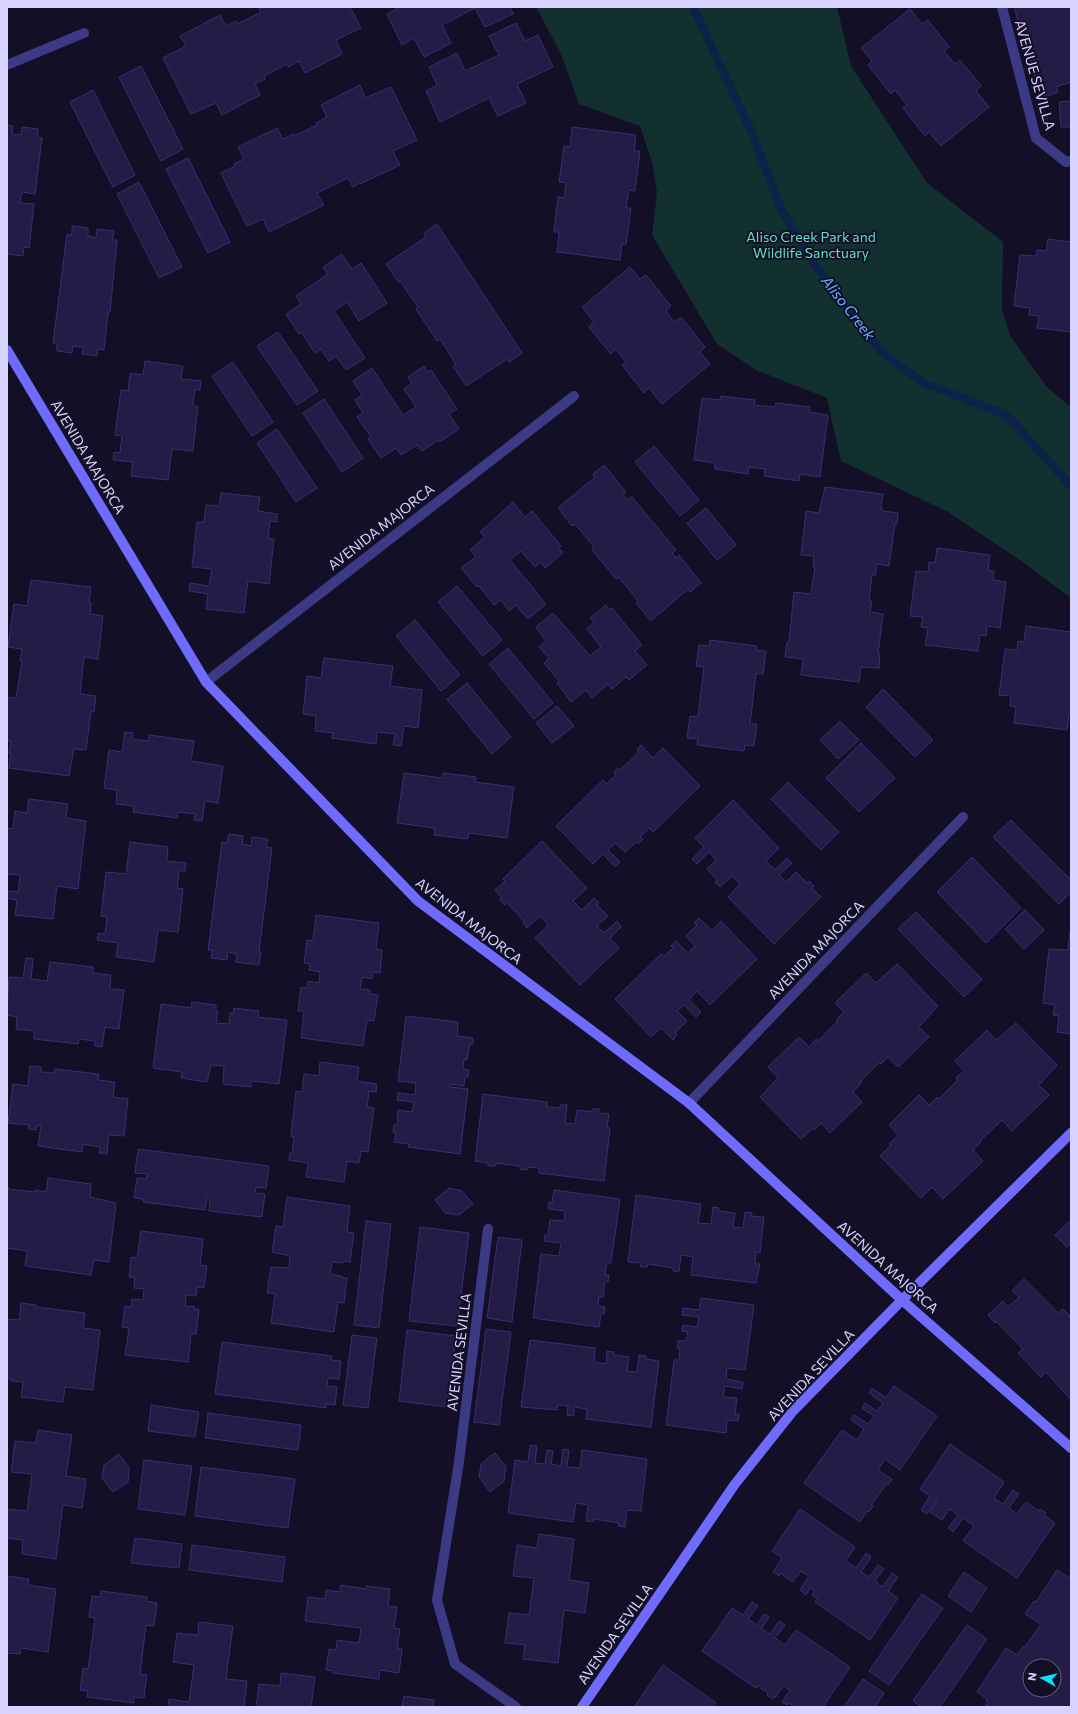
<svg xmlns="http://www.w3.org/2000/svg" width="1078" height="1714" viewBox="0 0 1078 1714" font-family="Commissioner,sans-serif">
	<style>
		.green { fill: #12302f }
		.lines { fill: none; stroke-linecap: round; stroke-linejoin: round }
		.stream { stroke: #0c2248; stroke-width: 8 }
		.building { fill: #241b47; stroke: #3b2d73; fill-rule: evenodd }
		.street { stroke: #3d3a85; stroke-width: 10 }
		.secondary { stroke: #6f6bff; stroke-width: 10 }
		.labels { text-anchor: middle; stroke-width: 4; stroke-linejoin: round; paint-order: stroke }
		.street-label { font-size: 14px; fill: #d9d4ff; stroke: #130f26 }
		.park-label { font-size: 14px; fill: #5fe0c0; stroke: #130f26 }
		.water-label { font-size: 15px; font-style: italic; fill: #62b6ff; stroke: #130f26 }
	</style>
	<rect width="100%" height="100%" fill="#130f26"/>
	<path class="green" d="M536,7H837L851,66L927,183L1003,242L1002,308L1010,336L1046,386L1071,407V598L1020,560L948,512L841,461L827,398L756,370L717,344L652,235L657,193L652,162L640,126L579,104L561,54Z"/>
	<g class="lines">
		<path class="stream" d="M693,7L752,133L782,211L815,265L881,352L924,383L1007,415L1071,486"/>
	</g>
	<g class="building">
		<path d="M264,7H350L361,28L336,40L342,54L305,73L299,61L288,67L287,64L264,76L265,79L255,84L260,95L222,115L216,103L191,114L163,58L186,46L180,36L220,15L226,26L236,21L237,24L261,12L259,9Z"/>
		<path d="M400,7H510L513,14L485,27L475,8L442,25L451,43L424,57L414,38L402,45L387,14Z"/>
		<path d="M1014,7H1071V82L1056,87L1058,92L1042,98L1017,25L1019,24Z"/>
		<path d="M910,9L922,24L928,20L949,47L944,51L955,64L960,60L981,86L976,91L989,107L941,146L929,132L925,136L903,108L907,105L895,90L891,94L868,65L872,61L861,48Z"/>
		<path d="M516,23L525,41L538,35L553,67L517,84L526,103L498,116L489,98L440,122L426,91L437,85L429,67L457,53L465,71L499,55L489,36Z"/>
		<path d="M141,66L183,149L161,161L119,77Z"/>
		<path d="M360,85L365,98L391,87L417,140L393,151L400,165L360,184V183L353,187L348,178L317,193L324,205L269,232L263,219L247,226L221,173L235,166L234,164L244,159L238,147L277,128L283,139L293,134L294,136L317,125L316,123L327,117L321,105Z"/>
		<path d="M93,90L135,175L113,187L70,102Z"/>
		<path d="M1071,101V127H1061L1059,102Z"/>
		<path d="M7,125L13,126L12,134L21,135L22,127L38,129L37,137L42,138L35,194L22,192L20,203L34,204L29,248L24,247L23,256L7,254Z"/>
		<path d="M572,127L636,135L634,151H640L635,191L629,190L626,208H631L626,244H622L620,260L557,252L559,232H554L558,197L564,198L566,183L559,182L564,146L570,147Z"/>
		<path d="M188,158L230,242L208,253L166,169Z"/>
		<path d="M139,182L182,267L159,278L117,194Z"/>
		<path d="M437,224L522,353L509,362L507,359L466,386L453,366L456,364L440,339L437,341L416,309L418,307L401,282L399,283L386,264L426,237L424,233Z"/>
		<path d="M72,226L88,228V236L96,238L97,229L114,231L112,240H117L110,312H108L104,350L98,349L97,356L82,354L83,347L73,346L72,353L57,351V344L53,343L67,234L72,235Z"/>
		<path d="M1048,239L1071,242V332L1037,328L1039,316L1029,315L1030,308L1014,306L1020,255L1036,256L1037,250L1046,251Z"/>
		<path d="M342,254L352,269L361,263L387,303L359,321L347,302L334,311L365,358L346,370L336,356L329,361L321,349L315,353L301,332L299,334L286,314L301,304L296,296L328,274L323,267Z"/>
		<path d="M630,267L640,279L646,275L671,306L666,311L674,322L681,317L705,347L700,352L710,364L662,404L649,388L644,393L622,365L626,362L616,349L611,354L589,327L594,322L582,307Z"/>
		<path d="M278,332L318,391L297,405L257,346Z"/>
		<path d="M145,361L183,366L181,379L201,381L200,390L195,389L193,406L198,407L193,451L172,449L168,480L131,476L133,462L113,460L114,452L120,453L122,436L115,435L121,390L128,391L130,373L143,375Z"/>
		<path d="M233,362L273,422L252,436L212,376Z"/>
		<path d="M424,366L428,372L431,370L457,409L449,414L459,429L439,442L438,440L422,451L417,445L401,455L396,448L381,458L368,439L371,437L357,417L363,413L355,400L362,395L353,381L372,368L403,415L416,407L404,389L412,383L408,377Z"/>
		<path d="M721,396L755,400L754,405L775,407L776,403L810,407L809,412L828,415L820,477L800,474L799,481L764,476L765,469L749,467L748,474L715,469V463L694,460L702,398L720,400Z"/>
		<path d="M324,399L363,458L342,472L303,413Z"/>
		<path d="M277,429L317,488L296,502L257,443Z"/>
		<path d="M654,446L699,500L680,516L635,462Z"/>
		<path d="M604,465L626,492L623,494L627,500L632,497L676,550L672,553L676,558L679,555L701,583L690,592L688,589L651,621L636,603L638,601L619,577L616,579L592,550L594,547L575,524L572,526L558,508L595,477L593,474Z"/>
		<path d="M825,487L883,494L881,509H883V511L898,513L897,524L895,523L889,566L877,564L875,575H872L869,601H872L870,612L883,614L878,654H880L879,668L861,667L859,682L801,675L803,659L785,657L787,642H789L794,592L811,594L815,567H813L814,556L801,555L806,511L819,513Z"/>
		<path d="M221,493L260,497L258,511L277,514V522L270,521L268,538L274,539L269,584L248,581L244,613L206,609L208,594L189,591L190,583L209,586L212,569L192,567L197,522H204L206,505L219,506Z"/>
		<path d="M513,502L525,517L532,511L561,546L559,548L563,553L545,568L541,562L535,567L521,551L510,560L546,604L528,619L516,605L509,611L501,600L494,605L479,586L477,587L461,568L476,557L470,550L485,537L480,532Z"/>
		<path d="M706,508L736,545L717,560L687,523Z"/>
		<path d="M937,548L990,555L988,570L994,571L993,580L1006,582L1000,628L987,626L986,636L980,635L978,651L925,645L928,628L921,627L923,617L910,616L916,571L928,572L929,562L935,563Z"/>
		<path d="M31,580L91,587L89,603H91L90,614L103,616L98,659L84,657L80,694L96,696L94,712L91,711L86,750L74,749L69,776L9,768L11,753H9L11,741H7V697L16,698L22,661H20L22,649L8,647L14,604L27,606Z"/>
		<path d="M457,586L502,640L483,656L438,602Z"/>
		<path d="M606,605L610,610L612,608L642,645L635,651L647,665L629,680L626,677L612,689L608,684L592,698L586,690L571,702L557,683L559,681L544,663L549,658L539,647L546,641L536,627L553,613L590,656L601,647L587,629L594,623L590,618Z"/>
		<path d="M415,620L460,675L441,691L396,636Z"/>
		<path d="M1026,626L1071,632V714H1069L1067,730L1014,723L1016,707L1010,706L1011,696L999,695L1005,649L1017,650L1018,641L1024,642Z"/>
		<path d="M710,640L757,646L756,650L766,651L763,674H756L750,724H757L754,746L745,745L744,751L697,745L698,739L687,738L690,716L698,717L704,667L696,666L699,645L709,646Z"/>
		<path d="M508,648L553,703L534,719L489,664Z"/>
		<path d="M324,658L393,666L390,686L422,690L418,728L404,726L401,746L393,745L395,734L377,732L376,744L332,738L333,733L315,731L316,716L303,714L307,676L321,678Z"/>
		<path d="M467,683L511,737L492,754L447,699Z"/>
		<path d="M883,689L933,740L915,757L866,707Z"/>
		<path d="M557,706L574,726L552,743L536,723Z"/>
		<path d="M840,721L859,740L838,759L820,740Z"/>
		<path d="M125,732L133,733L132,739L149,741V735L194,741L191,761L223,766L218,803L205,801L202,821L194,820L195,814L178,812L177,818L133,812L134,806L116,804L117,790L104,788L109,750L122,752Z"/>
		<path d="M861,743L895,778L859,812L826,778Z"/>
		<path d="M641,745L653,758L663,748L700,786L653,832L649,828L640,837L643,839L638,844L636,842L625,852L615,843L608,850L620,862L615,867L603,854L593,864L556,826L603,780L606,784L616,775L614,772L618,768L620,770L639,752L637,750Z"/>
		<path d="M404,773L443,778V773L476,777L475,782L514,787L507,838L469,833L468,839L434,835L435,828L397,823Z"/>
		<path d="M788,782L839,832L821,850L771,799Z"/>
		<path d="M29,799L68,804L66,818L86,821L78,889L57,886L53,919L15,915L17,900L7,898V891L18,892L20,875L7,874V828L13,829L15,811L27,813Z"/>
		<path d="M733,800L779,848L766,861L775,870L787,858L792,863L779,875L786,882L796,872L807,883L809,881L814,886L812,888L821,897L774,944L728,897L740,884L732,876L720,887L715,882L717,880L707,869L716,860L709,852L697,864L692,859L704,847L695,838Z"/>
		<path d="M1011,820L1071,880V892L1059,904L993,837Z"/>
		<path d="M229,834L243,836L242,844L251,846L252,837L268,839L266,847L272,848L259,952H261L259,965L236,962L237,954L228,952L227,960L211,958L212,950H208L222,842L227,843Z"/>
		<path d="M542,841L587,888L573,901L582,910L594,898L599,903L597,905L608,916L597,926L604,933L617,921L621,927L610,938L619,948L580,985L535,938L548,925L540,916L527,928L523,923L524,921L507,903L505,905L500,899L502,898L495,890L505,881L503,879Z"/>
		<path d="M130,842L168,847L167,861L186,863L185,871H179L177,888L183,889L178,932L158,930L154,962L116,957L118,943L97,940L98,933L105,934L107,917L101,916L106,872L126,874Z"/>
		<path d="M972,857L1021,908L986,943L937,892Z"/>
		<path d="M1025,910L1044,930L1024,949L1005,929Z"/>
		<path d="M916,912L982,979L964,997L898,929Z"/>
		<path d="M316,915L379,923L376,949L382,950L380,973L373,972L372,979L362,977L360,989L370,990V994L378,995L374,1021L367,1020L363,1046L301,1038L304,1011H298L301,987L307,988L308,981L319,983L320,972L309,970L310,964L304,963L307,940L313,941Z"/>
		<path d="M699,918L712,931L721,921L757,959L710,1005L697,991L689,1000L701,1012L696,1017L684,1005L677,1011L687,1021L675,1033L677,1035L673,1040L661,1028L651,1037L615,999L661,954L664,956L673,948L671,946L676,941L688,953L695,946L686,936L697,925L694,923Z"/>
		<path d="M1070,932H1071V1034L1057,1032L1059,1016L1053,1015L1055,1005L1043,1003L1049,949L1068,950Z"/>
		<path d="M26,958L33,959L31,979L47,981L50,962L93,967V973L111,975L110,989L124,990L119,1029L105,1027L102,1047L95,1046V1041L79,1039L78,1044L34,1039V1031L16,1029L17,1017L7,1015L9,977L23,978Z"/>
		<path d="M897,964L938,1006L919,1027L929,1037L898,1067L888,1057L881,1064L879,1063L860,1082L861,1083L853,1092L862,1102L830,1133L821,1123L814,1130L812,1129L801,1139L760,1097L778,1078L768,1067L799,1037L809,1047L816,1039L818,1041L838,1021L836,1020L844,1012L835,1003L866,973L876,983Z"/>
		<path d="M192,1002L216,1005V1011H218L216,1023L229,1024L230,1013L233,1014L234,1008L259,1011L258,1017L287,1020L279,1084L251,1081V1087L223,1084L224,1066L211,1065L207,1082L181,1078L182,1072L153,1068L161,1004L191,1008Z"/>
		<path d="M406,1016L458,1022L457,1036L473,1038V1044H470L467,1060L464,1059L463,1069L469,1070L468,1077H465L464,1086L450,1084V1087L468,1089L460,1154L408,1147L409,1144L394,1142L396,1132H393L394,1125H397L398,1110L412,1112L414,1102L397,1100L398,1093L415,1095L416,1083L398,1081Z"/>
		<path d="M1016,1023L1057,1065L1039,1085L1049,1095L1012,1131L1002,1120L980,1141L981,1142L973,1150L983,1161L943,1199L932,1187L921,1198L880,1156L891,1145L889,1144L898,1135L889,1125L919,1095L929,1105L937,1097L939,1099L958,1080L956,1078L964,1071L955,1061L987,1030L996,1040Z"/>
		<path d="M320,1062L359,1067L357,1081L377,1084L376,1092L369,1091L367,1107L374,1108L368,1152L361,1151L359,1163L347,1161L344,1182L306,1177L308,1163L289,1160L290,1153H292L294,1137L291,1136L296,1091L302,1092L304,1074L319,1076Z"/>
		<path d="M30,1066L41,1067V1072L54,1073L55,1069L99,1074L98,1080L115,1082L113,1097L128,1099L124,1136L109,1135L107,1154L99,1153L100,1147L83,1144L82,1152L38,1146L41,1126H37L36,1130L28,1129L29,1125L8,1123L13,1084L28,1086Z"/>
		<path d="M483,1094L547,1102V1107L560,1108V1105H567L565,1123L575,1124L577,1110L592,1112V1109H599V1113L609,1114L607,1128H610L604,1181L539,1173V1168L528,1167L527,1170L520,1169V1166L495,1163V1166H488V1163L475,1161Z"/>
		<path d="M138,1149L269,1166L266,1188L256,1187L255,1193L265,1194L262,1217L209,1211L210,1198L207,1197L205,1210L143,1202V1199L134,1198L137,1178L146,1179L147,1174L135,1173Z"/>
		<path d="M48,1178L91,1184L90,1197L116,1203L109,1262L94,1260L91,1275L25,1266L27,1251L7,1248V1187H9L8,1189L35,1192V1190L46,1192Z"/>
		<path d="M449,1188L462,1191L473,1204L459,1215L445,1213L435,1200Z"/>
		<path d="M554,1190L620,1199L611,1263H607L605,1275H609L608,1282H605L603,1297H599L598,1306L605,1307L604,1314H601L599,1327L533,1318L541,1254L559,1256L561,1243L544,1241L545,1235H548L550,1220L564,1221L565,1211L548,1209L549,1202L552,1203Z"/>
		<path d="M636,1195L701,1204L698,1223L711,1224L713,1207L719,1208V1211L735,1213L733,1227L743,1228L745,1212L752,1213L751,1216L764,1217L760,1253L756,1252L755,1264H760L756,1283L691,1275L693,1257L681,1255L679,1272L673,1271V1268L648,1264L647,1267H640L641,1263L628,1262Z"/>
		<path d="M287,1197L350,1206L347,1232L354,1233L350,1262L343,1261V1263L332,1262L330,1274L341,1276V1277L347,1278L344,1303L338,1302L334,1332L271,1323L275,1294L267,1293L271,1267L289,1268L290,1256L272,1252L276,1226L283,1227Z"/>
		<path d="M1071,1220V1243L1067,1247L1055,1235Z"/>
		<path d="M366,1221L391,1224L379,1328L354,1325Z"/>
		<path d="M420,1227L469,1233L457,1326L409,1321Z"/>
		<path d="M141,1231L203,1239L200,1265L207,1266L204,1288L197,1287L196,1296L186,1295L185,1306L195,1307L194,1309L199,1310L196,1334H191L188,1362L125,1355L129,1328L122,1327L125,1306L131,1307L132,1299L143,1300L144,1289L134,1288L135,1278L129,1277L131,1257L137,1258Z"/>
		<path d="M498,1237L522,1240L512,1322L487,1318Z"/>
		<path d="M1024,1279L1058,1313L1063,1309L1071,1317V1400L1046,1372L1041,1377L1018,1353L1023,1349L996,1321L995,1323L988,1315L1003,1301L1008,1307L1019,1297L1012,1291Z"/>
		<path d="M701,1298L754,1305L745,1370L727,1368L726,1379L743,1382L742,1389L725,1386L723,1397L737,1398L735,1414H739L738,1421L727,1420L726,1433L666,1425L674,1360H679L680,1348H677L678,1341H686L688,1332L682,1331L683,1325L697,1327L699,1317L682,1315L683,1308L699,1310Z"/>
		<path d="M21,1303L36,1305V1307L85,1313L83,1328L100,1330L93,1390L65,1387L63,1402L21,1397L23,1382L11,1381V1379H7V1319L19,1320Z"/>
		<path d="M486,1329L511,1332L499,1425L474,1422Z"/>
		<path d="M407,1330L456,1336L447,1407L399,1401Z"/>
		<path d="M352,1335L377,1338L368,1408L343,1405Z"/>
		<path d="M530,1340L595,1348L594,1362L606,1364L607,1351L614,1352V1355L629,1357L627,1371L637,1372L639,1355L646,1356V1359L659,1361L651,1427L586,1419L587,1409L574,1407V1416L567,1415L568,1406L558,1405L557,1410L521,1407Z"/>
		<path d="M222,1342L332,1356L331,1360L341,1361L339,1379L328,1378L327,1386L337,1387L335,1405L326,1404V1408L215,1394Z"/>
		<path d="M894,1386L937,1416L900,1470L885,1459L878,1470L892,1479L888,1485L886,1484L871,1505L873,1506L869,1512L867,1511L860,1522L804,1483L842,1430L857,1440L864,1429L851,1420L854,1415L868,1424L874,1416L862,1408L865,1403L877,1411L883,1403L869,1393L872,1388L886,1398Z"/>
		<path d="M151,1405L199,1412L195,1437L148,1431Z"/>
		<path d="M208,1413L301,1425L298,1450L205,1438Z"/>
		<path d="M38,1430L72,1435L66,1476L86,1479L82,1508L63,1505L56,1559L22,1554L23,1540L7,1538V1509L27,1511L32,1474L11,1472L15,1441L36,1443Z"/>
		<path d="M950,1444L1004,1482L994,1498L1003,1504L1013,1490L1019,1494L1009,1508L1017,1514L1026,1502L1039,1511L1040,1509L1046,1513L1044,1515L1055,1523L1017,1578L963,1541L974,1526L963,1518L953,1532L948,1528L958,1515L949,1509L942,1520L930,1512L937,1501L936,1500L927,1514L921,1510L930,1496L920,1489Z"/>
		<path d="M530,1445L537,1446L535,1463L545,1464L547,1450L553,1451L551,1464L561,1466L563,1449L569,1450L567,1467L580,1468L582,1450L647,1459L641,1511L627,1510L625,1527L618,1526L619,1523L594,1519L593,1522L586,1521L588,1505L576,1503L573,1522L508,1513L515,1460L528,1462Z"/>
		<path d="M495,1453L506,1467L504,1481L490,1492L479,1477L481,1464Z"/>
		<path d="M119,1454L129,1468L128,1482L113,1492L102,1478L104,1465Z"/>
		<path d="M144,1460L192,1466L185,1515L138,1509Z"/>
		<path d="M201,1467L295,1479L288,1528L195,1516Z"/>
		<path d="M800,1509L855,1547L846,1561L856,1568L866,1553L871,1557L861,1572L869,1577L878,1565L884,1569L875,1581L883,1587L892,1573L898,1577L888,1591L898,1598L870,1640L815,1602L817,1599L812,1595L815,1591L810,1588L806,1595L800,1590L809,1576L801,1571L793,1582L780,1573L779,1576L773,1572L782,1558L772,1551Z"/>
		<path d="M539,1534L574,1539L569,1580L589,1583L585,1613L564,1610L558,1663L523,1659L525,1645L505,1643L509,1613L529,1615L534,1578L513,1576L517,1545L537,1548Z"/>
		<path d="M135,1538L182,1544L179,1568L131,1563Z"/>
		<path d="M192,1545L285,1557L282,1582L189,1570Z"/>
		<path d="M1057,1570L1069,1578L1071,1575V1707H985L988,1702L986,1701L987,1699L977,1692L1006,1648L1017,1655L1024,1646L1025,1647L1041,1624L1025,1614L1034,1601L1036,1602ZM1030,1666H1054V1690H1030Z"/>
		<path d="M964,1572L987,1588L971,1612L948,1596Z"/>
		<path d="M7,1576L29,1579L28,1585L56,1589L48,1652L21,1648L20,1654L7,1653Z"/>
		<path d="M341,1585L366,1589V1586L390,1589L388,1606L397,1607L394,1628L400,1629L397,1648L402,1649L399,1673L380,1670L379,1679L333,1673V1671L326,1670L329,1649L336,1650L337,1640L359,1643L361,1628L305,1621L308,1597L325,1599L326,1590L340,1592Z"/>
		<path d="M101,1591L147,1597V1601L157,1603L154,1626L146,1625L140,1674L147,1675L144,1698L134,1697V1703L87,1697L88,1691L80,1690L83,1668L88,1669L95,1618L89,1617L92,1596L100,1597Z"/>
		<path d="M922,1594L943,1608L889,1685L869,1671Z"/>
		<path d="M752,1602L758,1606L748,1619L757,1625L764,1614L769,1617L761,1629L770,1634L779,1621L785,1625L775,1638L785,1645L796,1630L850,1667L823,1707H795L788,1703L787,1705L782,1702L790,1690L783,1686L775,1698L774,1696L772,1699L767,1695L768,1693L758,1686L756,1688L702,1651L732,1608L743,1615Z"/>
		<path d="M199,1622L233,1626L226,1679L247,1681L244,1707H168L169,1699L189,1702L194,1665L173,1662L177,1633L198,1635Z"/>
		<path d="M967,1625L987,1639L940,1707H921L913,1701Z"/>
		<path d="M663,1665L716,1703L713,1707H634Z"/>
		<path d="M281,1673L315,1677L311,1707H256L259,1684L280,1686Z"/>
		<path d="M863,1679L884,1693L875,1707H844Z"/>
		<path d="M404,1696L434,1700L433,1707H402Z"/>
	</g>
	<g class="lines">
		<g class="street">
			<path d="M1002,7L1036,138L1066,162L1071,161"/>
			<path d="M7,65L84,33"/>
			<path d="M206,682L574,396"/>
			<path d="M689,1103L963,817"/>
			<path d="M488,1229L459,1462L437,1600L455,1664L516,1707"/>
		</g>
		<g class="secondary">
			<path d="M7,350L206,682L418,901L689,1103L902,1300L1071,1448"/>
			<path d="M582,1707L735,1484L793,1411L902,1300L1071,1133"/>
		</g>
	</g>
	<g class="labels">
		<g class="street-label">
			<text transform="translate(1035 75) rotate(74)" y="5">AVENUE SEVILLA</text>
			<text transform="translate(88 457) rotate(59)" y="5">AVENIDA MAJORCA</text>
			<text transform="translate(381 527) rotate(-38)" y="5">AVENIDA MAJORCA</text>
			<text transform="translate(469 921) rotate(38)" y="5">AVENIDA MAJORCA</text>
			<text transform="translate(816 950) rotate(-46)" y="5">AVENIDA MAJORCA</text>
			<text transform="translate(888 1267) rotate(42)" y="5">AVENIDA MAJORCA</text>
			<text transform="translate(459 1352) rotate(-83)" y="5">AVENIDA SEVILLA</text>
			<text transform="translate(811 1375) rotate(-47)" y="5">AVENIDA SEVILLA</text>
			<text transform="translate(615 1634) rotate(-55)" y="5">AVENIDA SEVILLA</text>
		</g>
		<g class="park-label">
			<text x="811" y="242">Aliso Creek Park and<tspan x="811" dy="16">Wildlife Sanctuary</tspan></text>
		</g>
		<g class="water-label">
			<text transform="translate(848 308) rotate(52)" y="5">Aliso Creek</text>
		</g>
	</g>
	<rect width="1078" height="1714" fill="none" stroke="#d9d4ff" stroke-width="16"/>
	<g transform="translate(1042 1678) rotate(278)"><circle r="19" fill="#130f26" stroke="#625e7d"/>
	<path d="M0-3L7 15L0 10L-7 15Z" fill="#00e5ff"/>
	<text y="-6" font-size="11" font-weight="bold" text-anchor="middle" fill="#d9d4ff">N</text>
	</g>
</svg>
